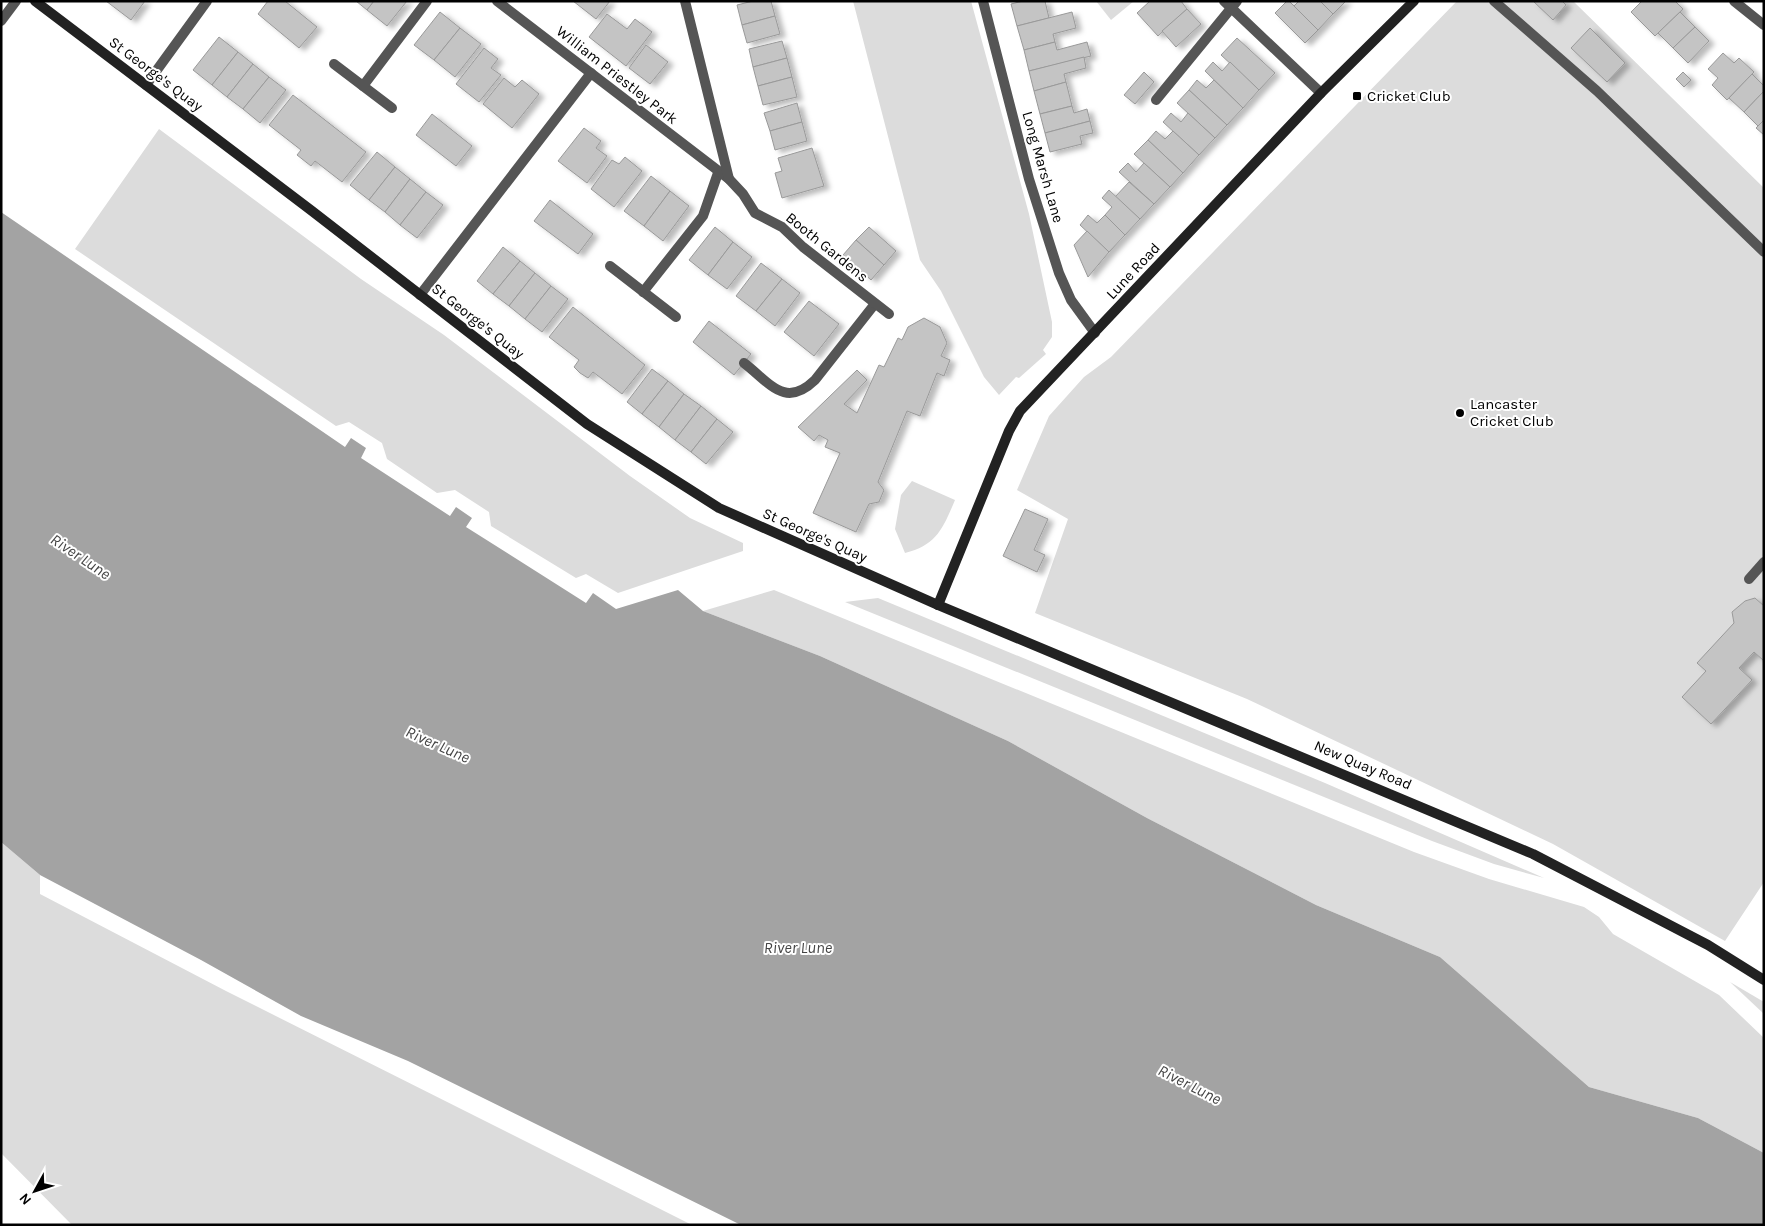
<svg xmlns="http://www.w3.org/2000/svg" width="1765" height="1226" viewBox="0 0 1765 1226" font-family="Karla,sans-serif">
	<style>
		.green { fill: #dcdcdc }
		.water { fill: #a3a3a3 }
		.building { fill: #c4c4c4; stroke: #999; filter: url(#shadow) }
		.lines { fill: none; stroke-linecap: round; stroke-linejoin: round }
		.lane { stroke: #555; stroke-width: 10 }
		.street { stroke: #555; stroke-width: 10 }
		.secondary { stroke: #222; stroke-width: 10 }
		.poi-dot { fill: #000; stroke: #fff; stroke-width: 2 }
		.labels { text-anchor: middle; stroke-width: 4; stroke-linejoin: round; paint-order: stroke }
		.street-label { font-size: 15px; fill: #000; stroke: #fff }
		.poi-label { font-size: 15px; fill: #000; stroke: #fff; text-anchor: start }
		.water-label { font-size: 16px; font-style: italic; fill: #444; stroke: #fff }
	</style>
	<defs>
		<filter id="shadow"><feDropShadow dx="5.5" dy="3" stdDeviation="2.5" flood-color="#0004"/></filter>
	</defs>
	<rect width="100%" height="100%" fill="#fff"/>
	<g class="green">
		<path d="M853,1H971L1029,214L1052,322V337L1043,350L1046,354L1019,378L1016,377L999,395L984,377L941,291L920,260Z"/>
		<path d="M1096,1H1134L1111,20Z"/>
		<path d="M1457,1H1573L1764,188V882L1725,941L1553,844L1247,699L1035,613L1068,519L1017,490L1049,416L1084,377L1111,357Z"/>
		<path d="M159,129L361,279L444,335L630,476L690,518L743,543V551L618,593L586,574L576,578L491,526L489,512L455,490L437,493L387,459L382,443L349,422L336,426L75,249Z"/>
		<path d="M912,481L955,500C943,528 937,545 905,553L895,529L901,495Z"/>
		<path d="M774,590L1414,852L1489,879L1584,907L1599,917L1613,934L1719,995L1764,1038V1153L1698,1118L1589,1087L1440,957L1316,905L1147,818L1008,741L820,656L703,611Z"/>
		<path d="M878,598L1325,783L1544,878L1494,864L1432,841L845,602Z"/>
		<path d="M1,842L40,875V894L226,991L692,1225H72L1,1153Z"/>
		<path d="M1730,982L1764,1002V1014Z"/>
	</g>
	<path class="water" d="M1,212L345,447L351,438L366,448L361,458L450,516L456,507L472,518L466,527L586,603L593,593L616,609L678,590L703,611L820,656L1008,741L1147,818L1316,905L1440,957L1589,1087L1698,1118L1764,1153V1225H741L408,1061L301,1016L201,960L40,875L1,842Z"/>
	<g class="building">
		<path d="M106,1H145L131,20Z"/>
		<path d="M268,1H285L317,27L299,48L258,14Z"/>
		<path d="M356,1H374L367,10Z"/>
		<path d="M374,1H407L387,26L367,10Z"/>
		<path d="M573,1H610L596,19Z"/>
		<path d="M753,1H771L775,16L742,25L737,5Z"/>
		<path d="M1023,1H1045L1049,18L1017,26L1011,4Z"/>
		<path d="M1150,1H1181L1187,9L1158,36L1137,13Z"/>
		<path d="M1287,1H1289L1318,30L1305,43L1275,13Z"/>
		<path d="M1299,1H1320L1333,14L1318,30L1294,6Z"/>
		<path d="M1320,1H1346L1333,14Z"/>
		<path d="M1533,1H1562L1566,5L1553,20Z"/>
		<path d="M1642,1H1675L1683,9L1655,36L1631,12Z"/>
		<path d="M1187,9L1201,24L1176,47L1162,31Z"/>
		<path d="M440,12L460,28L434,60L414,45Z"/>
		<path d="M1072,12L1076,28L1053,34L1055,42L1024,50L1017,26Z"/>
		<path d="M1680,12L1695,27L1673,48L1658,33Z"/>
		<path d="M607,14L627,29L635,19L652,32L626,66L589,37Z"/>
		<path d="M775,16L780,34L747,43L742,25Z"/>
		<path d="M1695,27L1709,41L1688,63L1673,48Z"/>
		<path d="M460,28L481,44L455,77L434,60Z"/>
		<path d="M1590,28L1625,63L1607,82L1571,48Z"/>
		<path d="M219,37L238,52L212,85L193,70Z"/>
		<path d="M1237,38L1275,73L1259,90L1221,55Z"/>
		<path d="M782,41L787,58L753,67L749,49Z"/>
		<path d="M1055,42L1057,50L1087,42L1091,56L1029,71L1024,50Z"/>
		<path d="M646,45L668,62L650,84L629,68Z"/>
		<path d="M484,48L498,59L491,68L501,75L479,102L456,84Z"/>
		<path d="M238,52L253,64L227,97L212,85Z"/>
		<path d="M1723,53L1734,63L1739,58L1754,72L1727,100L1712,85L1718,78L1708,69Z"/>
		<path d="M1084,57L1086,68L1064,74L1066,82L1034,91L1029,71Z"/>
		<path d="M787,58L792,77L758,86L753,67Z"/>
		<path d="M1213,62L1222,71L1230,62L1259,90L1243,108L1205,71Z"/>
		<path d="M253,64L269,77L243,109L227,97Z"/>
		<path d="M1144,72L1154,82L1135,104L1124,95Z"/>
		<path d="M1683,72L1691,80L1684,87L1676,79Z"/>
		<path d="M1752,74L1764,86V91L1744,112L1729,98Z"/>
		<path d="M269,77L286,90L260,123L243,109Z"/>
		<path d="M792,77L797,97L763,105L758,86Z"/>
		<path d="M504,78L515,87L522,80L539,94L512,128L483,104Z"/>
		<path d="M1197,80L1206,88L1214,80L1243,108L1227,125L1189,90Z"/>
		<path d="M1066,82L1072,106L1040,114L1034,91Z"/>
		<path d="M1189,90L1227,125L1215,138L1177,103Z"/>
		<path d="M1764,91V120L1758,126L1744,112Z"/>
		<path d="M293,95L366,152L342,182L315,161L311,166L297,155L301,150L269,125Z"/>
		<path d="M797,103L802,122L770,131L764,113Z"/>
		<path d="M1072,106L1074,113L1087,109L1090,121L1045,133L1040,114Z"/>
		<path d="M1171,113L1181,122L1188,113L1215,138L1199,155L1163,122Z"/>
		<path d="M432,114L472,146L456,166L416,135Z"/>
		<path d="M1764,120V135L1756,128Z"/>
		<path d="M1090,121L1093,133L1080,136L1082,144L1050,152L1045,133Z"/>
		<path d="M802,122L807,141L775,150L770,131Z"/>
		<path d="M584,128L601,141L596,148L607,156L587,183L558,161Z"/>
		<path d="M1156,131L1165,139L1173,131L1199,155L1183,173L1148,140Z"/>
		<path d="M1148,140L1183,173L1170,187L1134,154Z"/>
		<path d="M812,148L824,186L782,198L775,173L782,171L778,158Z"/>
		<path d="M377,152L395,167L369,200L350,185Z"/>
		<path d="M625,157L642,171L614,207L591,189L612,160L619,164Z"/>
		<path d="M1128,163L1136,172L1144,163L1170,187L1154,204L1119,172Z"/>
		<path d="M395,167L410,179L385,212L369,200Z"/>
		<path d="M651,176L670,191L644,226L624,211Z"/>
		<path d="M410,179L426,192L400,225L385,212Z"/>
		<path d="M1129,182L1154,204L1140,219L1115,197Z"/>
		<path d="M1109,190L1140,219L1125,235L1105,215L1112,207L1102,198Z"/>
		<path d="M670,191L689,206L663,241L644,226Z"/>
		<path d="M426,192L443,205L417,238L400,225Z"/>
		<path d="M550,200L593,234L578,254L534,221Z"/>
		<path d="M1088,215L1097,223L1105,215L1125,235L1109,252L1080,225Z"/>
		<path d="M715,227L733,242L708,275L689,260Z"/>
		<path d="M869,227L896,251L884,265L856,240Z"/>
		<path d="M1087,231L1109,252L1088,277L1074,245Z"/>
		<path d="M856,240L884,265L871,280L843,255Z"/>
		<path d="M733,242L752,257L727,289L708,275Z"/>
		<path d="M503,247L520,261L493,294L477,281Z"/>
		<path d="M520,261L535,273L509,306L493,294Z"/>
		<path d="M761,263L782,279L756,311L736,296Z"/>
		<path d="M535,273L551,286L525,319L509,306Z"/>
		<path d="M782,279L800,293L775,326L756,311Z"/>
		<path d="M551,286L568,299L542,332L525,319Z"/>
		<path d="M809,301L839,324L814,356L784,332Z"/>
		<path d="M573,307L645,365L622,394L593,372L588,378L580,373L574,367L579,360L549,337Z"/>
		<path d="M924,318L940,327L947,343L941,356L950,360L944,376L937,373L920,416L907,411L878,482L884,490L879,502L869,504L856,532L813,513L840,453L825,447L828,440L819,435L814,441L798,427L857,370L867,380L844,404L857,413L879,365L884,367L898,338L902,340L908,327Z"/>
		<path d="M709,321L751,354L734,375L693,342Z"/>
		<path d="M652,369L668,381L642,414L627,402Z"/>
		<path d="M668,381L684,394L659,427L642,414Z"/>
		<path d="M684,394L701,406L675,440L659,427Z"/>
		<path d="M701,406L717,419L691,452L675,440Z"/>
		<path d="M717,419L733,432L706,464L691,452Z"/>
		<path d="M1025,509L1048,519L1034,550L1045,555L1037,572L1003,556Z"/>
		<path d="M1755,598L1764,606V661L1754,652L1739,668L1752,680L1711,724L1682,697L1706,671L1697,663L1734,623L1732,612L1745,601Z"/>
	</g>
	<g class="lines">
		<g class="lane">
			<path d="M1494,1L1597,91L1764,252"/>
			<path d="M1,21L16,1"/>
			<path d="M334,64L392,108"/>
			<path d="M363,86L427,1"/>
			<path d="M1156,100L1237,1"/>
			<path d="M610,266L676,317"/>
			<path d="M643,292L703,216L718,173"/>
			<path d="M744,363C770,383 785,409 815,380L874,305"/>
			<path d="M1749,579L1764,562"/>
		</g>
		<g class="street">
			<path d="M497,1L729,179L743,194L755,213L782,227L803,247L889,314"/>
			<path d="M685,1L729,179"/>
			<path d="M983,1L1029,179L1059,273L1071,300L1095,333"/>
			<path d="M1224,1L1321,93"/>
			<path d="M1734,1L1764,25"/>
			<path d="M146,85L207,1"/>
			<path d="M420,295L591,73"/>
		</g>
		<g class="secondary">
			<path d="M35,1L312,211L587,424L719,508L938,605L1533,854L1708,945L1764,980"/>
			<path d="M938,605L1009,431L1020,411L1321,93L1414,1"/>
		</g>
	</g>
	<g class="poi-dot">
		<rect x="1352" y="91" width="10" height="10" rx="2.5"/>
		<circle cx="1460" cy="413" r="5"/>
	</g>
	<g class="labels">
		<g class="street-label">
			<text transform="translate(156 74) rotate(37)" y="5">St George's Quay</text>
			<text transform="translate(617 75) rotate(38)" y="5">William Priestley Park</text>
			<text transform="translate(1043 167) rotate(74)" y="5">Long Marsh Lane</text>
			<text transform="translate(827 247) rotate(39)" y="5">Booth Gardens</text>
			<text transform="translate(1133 271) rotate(-47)" y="5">Lune Road</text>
			<text transform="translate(478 321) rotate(38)" y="5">St George's Quay</text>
			<text transform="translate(815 535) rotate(24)" y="5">St George's Quay</text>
			<text transform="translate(1363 765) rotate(23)" y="5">New Quay Road</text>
		</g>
		<g class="poi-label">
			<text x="1367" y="101">Cricket Club</text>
			<text x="1470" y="409">Lancaster<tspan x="1470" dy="17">Cricket Club</tspan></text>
		</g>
		<g class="water-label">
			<text transform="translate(81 556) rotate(34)" y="6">River Lune</text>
			<text transform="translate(438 744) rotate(24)" y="6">River Lune</text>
			<text x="798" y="953">River Lune</text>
			<text transform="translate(1190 1084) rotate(27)" y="6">River Lune</text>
		</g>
	</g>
	<rect width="1765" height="1226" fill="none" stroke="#000000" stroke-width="5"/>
	<g transform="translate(35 1191) rotate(230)" stroke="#ffffff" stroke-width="4" paint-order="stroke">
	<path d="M0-4L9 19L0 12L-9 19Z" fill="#000000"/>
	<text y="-8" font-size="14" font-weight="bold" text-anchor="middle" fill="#000000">N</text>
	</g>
</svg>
